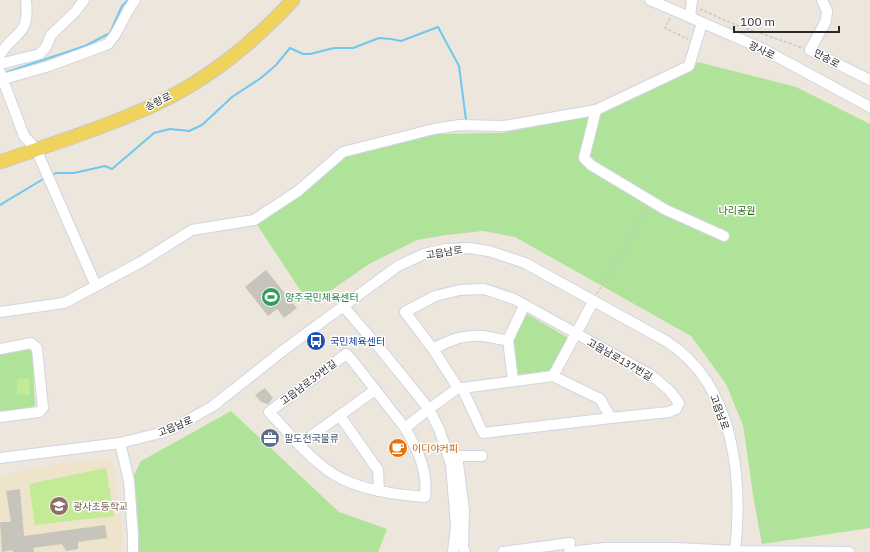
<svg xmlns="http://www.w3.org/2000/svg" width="870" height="552" viewBox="0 0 870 552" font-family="'IBM Plex Sans','Noto Sans KR',sans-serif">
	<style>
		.education { fill: #eee4cc }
		.green { fill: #afe399 }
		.pitch { fill: #c3ea94 }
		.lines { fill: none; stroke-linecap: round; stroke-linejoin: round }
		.stream { stroke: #6fc8ee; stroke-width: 2 }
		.building { fill: #c7c4bb }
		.minor-casing { stroke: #d1d4e3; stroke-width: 12 }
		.major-casing { stroke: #c8c8c8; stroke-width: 15 }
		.path { stroke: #c8c8c8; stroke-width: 1.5; stroke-dasharray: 3 2; stroke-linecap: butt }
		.minor { stroke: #fff; stroke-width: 10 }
		.major { stroke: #f0d35d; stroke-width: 13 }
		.labels { text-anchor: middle; stroke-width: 3; stroke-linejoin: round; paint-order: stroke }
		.street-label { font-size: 10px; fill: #2a2a2a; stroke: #fff }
		.park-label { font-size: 10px; fill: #27671a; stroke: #fff }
		.leisure-label { font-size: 10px; fill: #27864d; stroke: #fff; text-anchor: start }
		.transit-label { font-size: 10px; fill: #164399; stroke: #fff; text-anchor: start }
		.service-label { font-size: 10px; fill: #4e5e75; stroke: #fff; text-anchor: start }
		.food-label { font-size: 10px; fill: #c56008; stroke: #fff; text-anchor: start }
		.education-label { font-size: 10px; fill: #785e54; stroke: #fff; text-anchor: start }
	</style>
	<rect width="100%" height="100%" fill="#ece6dc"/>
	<path class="education" d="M112,460L123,536L121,552H0V476L64,463Z"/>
	<g class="green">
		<path d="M698,62L796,87L870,124V528L762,544L754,501L743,425L726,384L691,336L515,237L483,231L446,235L417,240L369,264L310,305L254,220L343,152L436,134L502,133L600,112Z"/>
		<path d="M527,314L570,339L552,370L518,375L511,340Z"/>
		<path d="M28,348L32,352L35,406L0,413V354Z"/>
		<path d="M231,411L339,512L387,529L378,552H138L134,475L141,461Z"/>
	</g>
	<g class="pitch">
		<path d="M29,378L30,395H17V379Z"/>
		<path d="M106,468L114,516L35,525L29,484Z"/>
	</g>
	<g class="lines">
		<g class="stream">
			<path d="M4,73L85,46L110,33L122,6L128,0"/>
			<path d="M51,176L56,173H74L105,166L112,169L154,133L170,129L189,131L202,125L232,97L261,78L276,65L290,48L303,54H310L334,48H353L379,38L391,39L401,41L438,27L459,66L466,120"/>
			<path d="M0,205L45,178"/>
		</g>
	</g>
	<g class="building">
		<path d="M266,270L297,308L284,318L277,309L268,316L245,287Z"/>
		<path d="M265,388L273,398L268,404L261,402L255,395Z"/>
		<path d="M20,489L24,536L105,525L107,538L78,542V549L66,551L62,544L33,548L34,552H13V550L2,552L0,522H11L6,491Z"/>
	</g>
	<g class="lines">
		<defs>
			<g id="minor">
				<path d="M650,0L763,49L870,107"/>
				<path d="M822,0L827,11L826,21L810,50L870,80"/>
				<path d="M690,17L692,0"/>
				<path d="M0,55C13,32 30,37 26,2"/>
				<path d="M0,64L40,54L46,47L51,35L75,12L84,0"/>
				<path d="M0,72L24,136L36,149L96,286"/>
				<path d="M0,80L49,66L108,44L115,35L129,9L135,0"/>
				<path d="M596,110L584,158L591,165L666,210L724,236"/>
				<path d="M343,306L382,351L429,409L439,429L451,464L456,526L453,552"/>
				<path d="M0,312L64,303L141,262L192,230L254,220L298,191L343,152L434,129L460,125L504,126L596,110L689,66L702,23"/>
				<path d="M0,349L31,343L37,348L43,408L39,412L0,417"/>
				<path d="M433,349C450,340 464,334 483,336C492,337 499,340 508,340"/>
				<path d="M553,376L593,302"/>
				<path d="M513,381L508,340L524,306"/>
				<path d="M458,388L433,349L405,312L435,296L460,290L484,289L514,299L651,375L669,390L679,403L676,409L669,412L611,418"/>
				<path d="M340,416L378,470L379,491"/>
				<path d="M405,428L352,360L346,354L269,412C290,434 314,465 342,479C367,491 398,495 425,497C428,471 418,450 405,428L429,409L458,388H462L553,376L600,399L611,418L483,433L462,388"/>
				<path d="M120,443L129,481L133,535V552"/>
				<path d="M300,444L375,390"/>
				<path d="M0,458L120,443L160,433L176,427L213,406L285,349L398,266L424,254L446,249L469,248L489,251L525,263L666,341C735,385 743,478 735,552"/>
				<path d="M465,552L463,548L464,510L457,456H482"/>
				<path d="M503,552L570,543"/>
				<path d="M569,552L605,548H676L735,551L849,552"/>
			</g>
			<path id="major" d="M0,162C52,144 106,127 156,104C207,80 255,41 293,0"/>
		</defs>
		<use href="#minor" class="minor-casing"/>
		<use href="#major" class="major-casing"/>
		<g class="path">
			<path d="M700,9L731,23L803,48"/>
			<path d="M670,18L665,28L688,39"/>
			<path d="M597,294L625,247L646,207"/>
		</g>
		<use href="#minor" class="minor"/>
		<use href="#major" class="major"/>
	</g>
	<defs>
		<symbol id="stadium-disc" viewBox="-11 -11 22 22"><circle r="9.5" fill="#2e9e5b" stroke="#fff"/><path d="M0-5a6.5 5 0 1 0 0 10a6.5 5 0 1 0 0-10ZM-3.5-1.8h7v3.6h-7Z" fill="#fff"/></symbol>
		<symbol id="bus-disc" viewBox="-11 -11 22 22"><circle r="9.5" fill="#1a4fb4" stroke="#fff"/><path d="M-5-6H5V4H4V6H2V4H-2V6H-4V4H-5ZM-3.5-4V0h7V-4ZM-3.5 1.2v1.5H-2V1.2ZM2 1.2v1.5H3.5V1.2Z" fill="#fff"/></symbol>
		<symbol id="office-disc" viewBox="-11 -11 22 22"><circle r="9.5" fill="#5c6f8a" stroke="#fff"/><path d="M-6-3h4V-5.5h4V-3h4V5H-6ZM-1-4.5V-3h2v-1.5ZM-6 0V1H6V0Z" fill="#fff"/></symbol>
		<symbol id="cafe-disc" viewBox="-11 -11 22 22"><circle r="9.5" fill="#e8710a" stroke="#fff"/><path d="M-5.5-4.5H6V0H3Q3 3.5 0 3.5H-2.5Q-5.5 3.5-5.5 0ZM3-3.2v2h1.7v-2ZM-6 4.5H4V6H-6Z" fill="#fff"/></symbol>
		<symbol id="school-disc" viewBox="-11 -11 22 22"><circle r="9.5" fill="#8d6e63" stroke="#fff"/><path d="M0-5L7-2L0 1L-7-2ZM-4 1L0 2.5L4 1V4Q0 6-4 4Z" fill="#fff"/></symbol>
	</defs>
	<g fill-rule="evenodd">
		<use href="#stadium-disc" x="260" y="286" width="22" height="22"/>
		<use href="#bus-disc" x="305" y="330" width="22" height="22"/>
		<use href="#office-disc" x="259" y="427" width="22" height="22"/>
		<use href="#cafe-disc" x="387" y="437" width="22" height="22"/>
		<use href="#school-disc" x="48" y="495" width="22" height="22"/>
	</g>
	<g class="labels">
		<g class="street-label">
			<text transform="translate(762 50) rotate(26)" y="4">광사로</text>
			<text transform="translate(827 58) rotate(28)" y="4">만송로</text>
			<text transform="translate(158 101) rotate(-26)" y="4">송랑로</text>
			<text transform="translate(444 252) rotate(-9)" y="4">고읍남로</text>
			<text transform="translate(620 359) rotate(30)" y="4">고읍남로137번길</text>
			<text transform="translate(308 382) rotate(-37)" y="4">고읍남로39번길</text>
			<text transform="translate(720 412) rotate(70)" y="4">고읍남로</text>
			<text transform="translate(175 426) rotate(-23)" y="4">고읍남로</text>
		</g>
		<g class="park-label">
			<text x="737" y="214">나리공원</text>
		</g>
		<g class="leisure-label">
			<text x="285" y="301">양주국민체육센터</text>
		</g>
		<g class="transit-label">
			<text x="330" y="345">국민체육센터</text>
		</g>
		<g class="service-label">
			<text x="284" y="442">팔도전국물류</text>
		</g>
		<g class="food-label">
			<text x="412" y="452">이디야커피</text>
		</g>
		<g class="education-label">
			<text x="73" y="510">광사초등학교</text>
		</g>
	</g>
	<path d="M734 26v6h105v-6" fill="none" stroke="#2a2a2a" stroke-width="2"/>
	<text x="740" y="26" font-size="12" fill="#2a2a2a" stroke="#ffffff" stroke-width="3" paint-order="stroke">100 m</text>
</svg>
